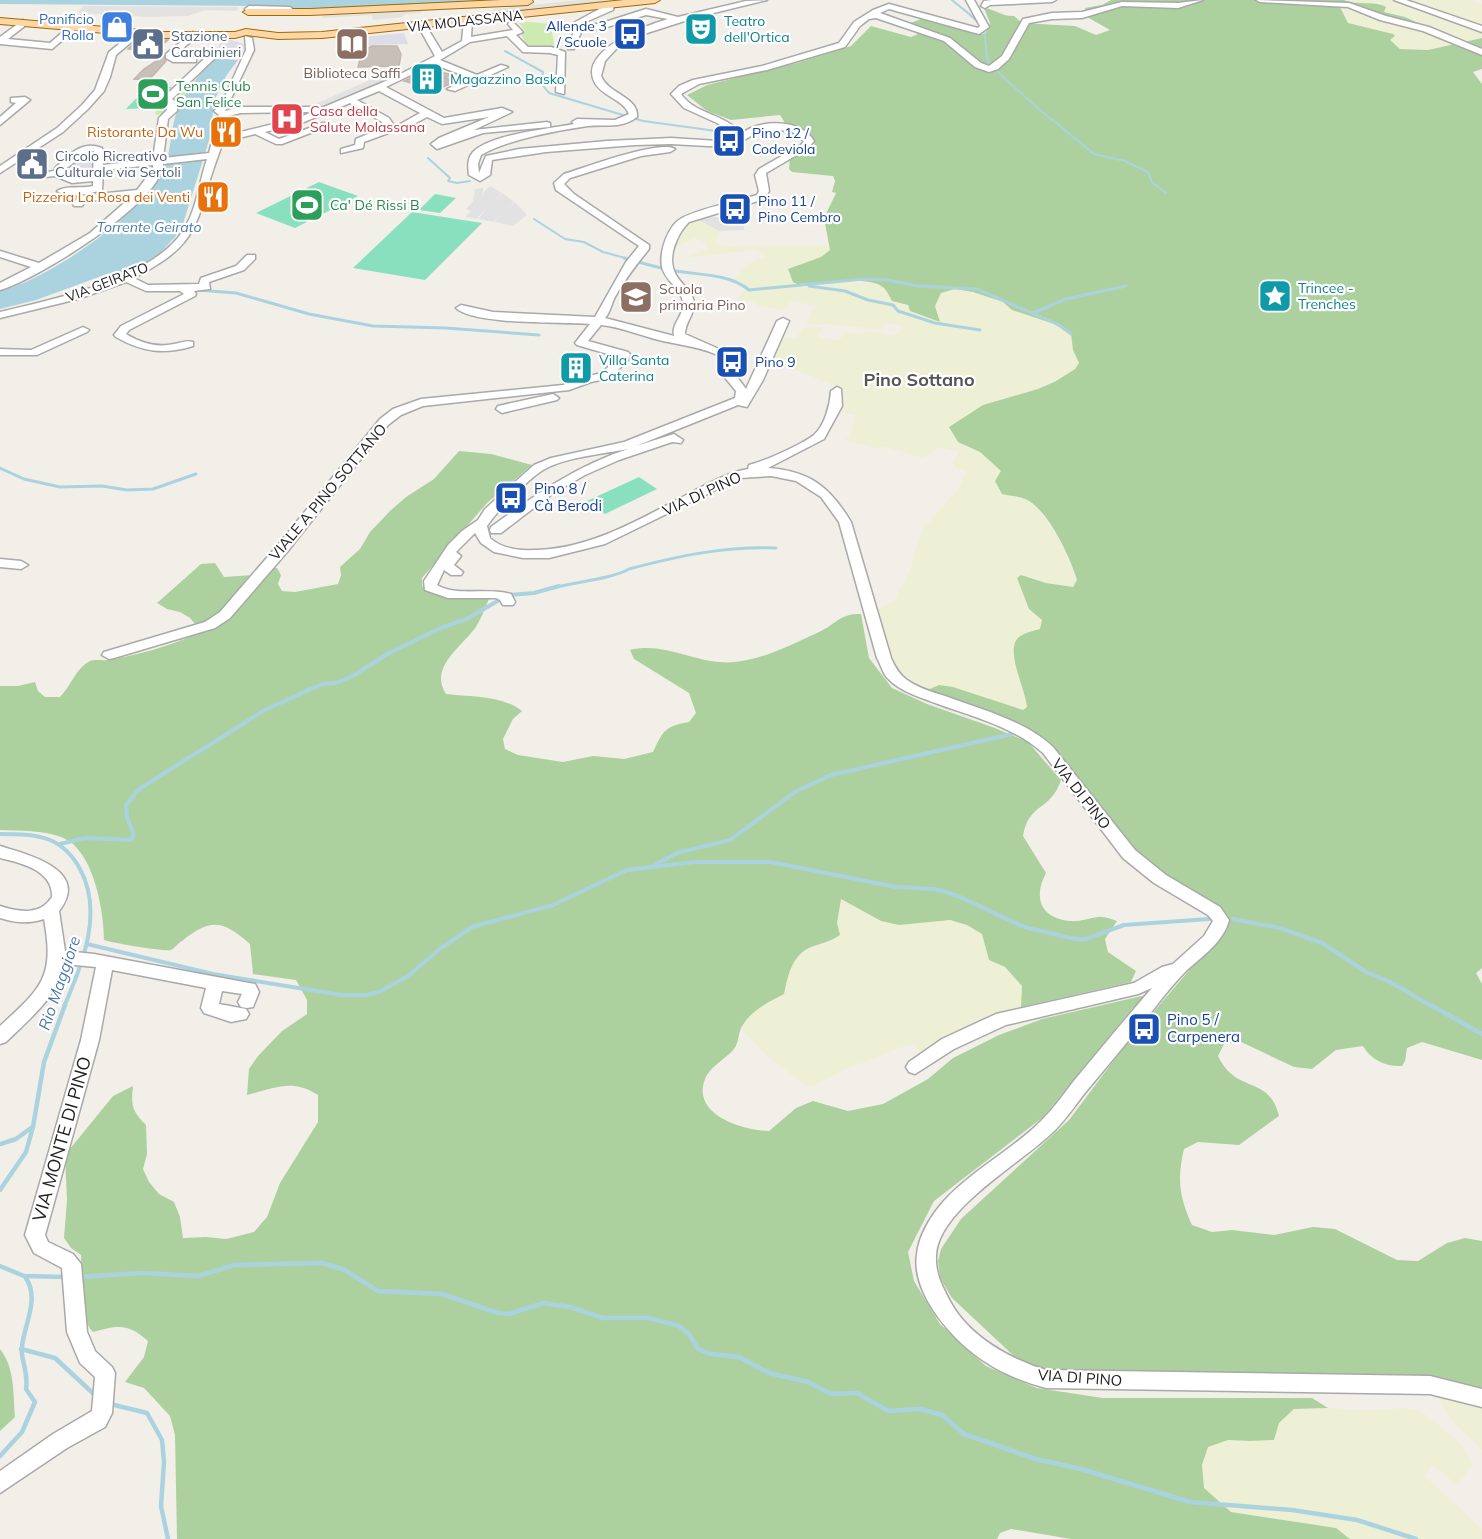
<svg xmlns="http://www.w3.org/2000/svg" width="1482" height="1539" viewBox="0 0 1482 1539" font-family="Mulish,sans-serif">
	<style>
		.farmland { fill: #eef0d5 }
		.grass { fill: #cdebb0 }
		.forest { fill: #add19e }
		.pitch { fill: #88e0be }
		.parking { fill: #e2e2e2 }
		.plaza { fill: #dddde8 }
		.water { fill: #aad3df }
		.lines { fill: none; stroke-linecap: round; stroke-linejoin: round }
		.stream-far3 { stroke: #aad3df; stroke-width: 2 }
		.stream-far2 { stroke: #aad3df; stroke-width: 3 }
		.stream-far1 { stroke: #aad3df; stroke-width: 4 }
		.stream { stroke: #aad3df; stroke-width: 4.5 }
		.building { fill: #c7bfb8; stroke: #c4b6ab; stroke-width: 1.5 }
		.minor-casing { stroke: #a9a9a9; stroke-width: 3 }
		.major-casing { stroke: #a06b00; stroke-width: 2 }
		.minor { fill: #fff; fill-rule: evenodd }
		.major { fill: #fcd6a4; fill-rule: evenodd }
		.labels { text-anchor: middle; stroke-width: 4.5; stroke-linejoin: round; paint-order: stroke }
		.far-shop-label { font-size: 14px; fill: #366cbe; stroke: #fff; text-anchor: end }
		.far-street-label { font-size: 14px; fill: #222; stroke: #fff }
		.far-culture-label { font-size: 14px; fill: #0d838f; stroke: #fff; text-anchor: start }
		.far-transit-label { font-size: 14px; fill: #164399; stroke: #fff; text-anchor: start }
		.far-service-label { font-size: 14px; fill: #4e5e75; stroke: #fff; text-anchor: start }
		.far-education-label { font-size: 14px; fill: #785e54; stroke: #fff }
		.far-leisure-label { font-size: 14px; fill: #27864d; stroke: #fff; text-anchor: start }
		.far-health-label { font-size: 14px; fill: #be3a42; stroke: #fff; text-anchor: start }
		.far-food-label { font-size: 14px; fill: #c56008; stroke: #fff; text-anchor: end }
		.far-water-label { font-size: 14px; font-style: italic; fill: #4a7aab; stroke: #fff }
		.transit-label { font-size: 15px; fill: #164399; stroke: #fff; text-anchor: start }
		.street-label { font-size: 15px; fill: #222; stroke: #fff }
		.water-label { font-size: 16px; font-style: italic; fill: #4a7aab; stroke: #fff }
		.far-district-label { font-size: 18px; font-weight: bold; fill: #555; stroke: #fff }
		.near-street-label { font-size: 18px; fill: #222; stroke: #fff }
	</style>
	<rect width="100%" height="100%" fill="#f2efe9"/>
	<g class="farmland">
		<path d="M1344,0H1471L1482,4V38L1428,50L1400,49L1390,40L1393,34L1348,23L1338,3L1382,17H1405L1384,12L1380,2L1360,4Z"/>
		<path d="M697,219L719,231L716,241L722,246L827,245L830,250L828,253L821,257L797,284L827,282L875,283L884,287L892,301L908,306L940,321L935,306L941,293L955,289L973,292L1003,302L1012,310L1054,324L1071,334L1073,350L1079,363L1075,369L1038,389L983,405L966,418L952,424L958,442L980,452L999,467L1001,471L999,479L1002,494L1023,498L1037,508L1057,535L1078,580L1074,587L1046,583L1028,576L1029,609L1040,616L1042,625L1040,629L1027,633L1015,662L1027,702V707L1023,711L953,687L925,691L906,680L897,671L888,654L876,611L894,601L910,570L921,531L958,489L966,472L955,468L953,463L959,452L939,447L923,458L885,447L874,448L845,440L851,433L855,415L838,412L842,391L840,388L769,359L778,336L796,338L803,328L824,327L818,337L839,341L844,332L863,334L865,331L895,335L904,328L897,324L886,323L881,330L842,325L806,324L814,306L792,301L782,310L759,306L751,301L737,300L744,290L732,280L747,264L765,257L756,250L683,258L709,249L705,243L695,238L675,247L678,234L689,221Z"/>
		<path d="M840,899L881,921L950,920L967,925L982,934L989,960L1005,967L1022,986L1021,1007L1000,1015L924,1053L910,1044L844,1070L811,1087L804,1084L766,1055L741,1029L755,1010L784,994L790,969L797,957L809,948L828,943L837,923Z"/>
		<path d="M1436,1395L1482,1407V1450L1451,1420Z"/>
		<path d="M1328,1408L1364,1410L1406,1408L1417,1410L1428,1416L1461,1444L1474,1464L1457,1485L1432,1465L1425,1476L1482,1529V1539H1350L1336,1528L1231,1512L1204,1488L1202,1465L1208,1447L1228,1440L1250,1441L1279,1423L1294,1409Z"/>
	</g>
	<g class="grass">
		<path d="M530,22L553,24L551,26L555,49L530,50L521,34L526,32L519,23Z"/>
		<path d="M203,57L215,58L190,85L176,113L155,115L157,104Z"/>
	</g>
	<g class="forest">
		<path d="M1111,0H1344C1358,6 1374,0 1386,7L1384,12L1405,17L1420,24L1338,3L1348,23L1393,34L1395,36L1390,40L1400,49L1428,50L1482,38V69L1473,72L1482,84V968L1476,973L1482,984V1060L1422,1042L1407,1048L1405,1061L1402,1066C1386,1067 1371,1060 1363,1046L1336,1050L1312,1069L1294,1067L1241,1042L1224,1044L1218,1056C1236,1095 1269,1074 1279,1116L1239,1145L1198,1142L1184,1149C1177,1179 1179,1196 1192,1225L1212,1232L1232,1230L1274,1235L1313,1227L1335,1229L1397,1260L1418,1261L1447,1243L1465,1238L1482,1241V1392L1443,1379L1206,1377L1042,1370L1017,1359L952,1298L940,1278L938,1261L941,1249L961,1219L1069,1120L1127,1043L1226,927L1131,849L1031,731L1015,722L925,691L939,685L953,687L1023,710L1027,707C1026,690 1006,654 1017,639C1022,633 1033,631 1040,629L1042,620L1029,609L1017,578L1021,575L1046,583L1073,587L1077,580C1070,557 1050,514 1029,501C1022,496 1010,496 1002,494L995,481L1001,471L980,452L958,442L949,427L983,405L1038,389L1056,381L1075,369L1079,363L1073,350L1071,334L1054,324L1012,310L1003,302L973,292L955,289L941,293L935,306L940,322L910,311L908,305L892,301C890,297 887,291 884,288C872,275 815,283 797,284L793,282L788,269L821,257L830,250L824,218L836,193L832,192L835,181L833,176L792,172L789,169L790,158L814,145C816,130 798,129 787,126L780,115L731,120L707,111L687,95L707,85L797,63L851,46L871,26L911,37L918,34L916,32L920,29L908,24L926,17L976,34H985L990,23L984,8C995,9 1003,17 1014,16L1022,23L1075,26L1096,35L1110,30L1087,17L1085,8L1102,5Z"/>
		<path d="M459,451L491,454L532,465L487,503L422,578V586C438,602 468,598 489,599C485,608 482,617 477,625C464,646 428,666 446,694C471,697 502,695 522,711L513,719L503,739L505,749L518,755L563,762L593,756L624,759L653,752C663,731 665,726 689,722L696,713L689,693L634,659L630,650C666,641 699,666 734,662C765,659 793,644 821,631C839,622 839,614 861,614L869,658L892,688L927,704L995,728L1028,742L1061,780C1051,811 1029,802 1023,836L1046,873C1033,897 1040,918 1070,921C1080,922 1089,918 1098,917C1104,916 1111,919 1117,921L1105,939L1108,952L1136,971L1131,982L1021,1007L1022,986L1005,967L989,960L982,934L967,925L950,920L899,925L881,921L841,899L837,923L840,935C828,943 821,943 809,948C791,957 788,976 784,994C767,1003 751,1010 741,1028C738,1035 739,1042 734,1049C726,1059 710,1066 705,1079C691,1115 743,1130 769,1131L796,1108L813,1101L848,1111L883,1104L928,1079L953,1058L999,1035L1042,1019L1146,995L1132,1009L1042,1118L934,1201L908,1252L914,1281L940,1324L986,1366L1037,1388L1103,1398H1312L1328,1408L1294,1409L1279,1423L1274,1440L1250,1441L1228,1440L1208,1447L1202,1465L1204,1488L1231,1512L1336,1528L1350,1539H1071L1011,1529L1000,1533L997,1539H177L175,1435L170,1416L144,1388L125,1382L144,1357L148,1341C128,1323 118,1325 93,1332C80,1321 82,1274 81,1255L71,1248L64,1238L67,1200L65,1155L113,1096L133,1086C131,1106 132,1111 146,1125L147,1154L143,1169L149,1182L159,1194L174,1202L180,1217L183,1238L206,1237L226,1239L254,1232L267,1217L280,1183L318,1122V1095C292,1078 275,1088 247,1095L249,1069L258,1056L282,1031L307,1014V1000L296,980L253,974L250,944C223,921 212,917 182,941C178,943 175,948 171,950C166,952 112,943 104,940C104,910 93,848 61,837C42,830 20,831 0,830V686H18L35,682L38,691L45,697H60C71,686 76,668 90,661C95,659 102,661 108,660C137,655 167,647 194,635L196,625L190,618L180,612L167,609L157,603L201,564L215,563L224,577L253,575L272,568H277L281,575L278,584L282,591L295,592L338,584L341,575L340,567L360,549L370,532L390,511L406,497L434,479Z"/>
		<path d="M0,1349C15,1368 13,1393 15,1417L0,1431Z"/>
	</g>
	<g class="pitch">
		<path d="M148,86L172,87L154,108L126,109Z"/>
		<path d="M319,182L358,196L295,228L256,213Z"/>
		<path d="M435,194L456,198L440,213L419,210Z"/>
		<path d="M412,212L482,223L425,280L353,268Z"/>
		<path d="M639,477L657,489L605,514L587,501Z"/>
	</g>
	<g class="parking">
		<path d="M579,0H633L496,15L493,9Z"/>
		<path d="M83,6L239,7L237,11L205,10L188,16L150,17L78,13Z"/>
		<path d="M420,9L421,13L405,14L403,17L373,20L372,15L323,18V15Z"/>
		<path d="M393,70L401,73L327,105L315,104Z"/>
		<path d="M490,186L502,193L492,203L503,193L514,202L506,210L515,202L527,215L513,226L495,222L502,213L494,222L478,219L488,207L476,219L465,217L471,211L466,209L473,201L475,189L483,188L482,199L483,193Z"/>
		<path d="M707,217H720L744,226V230L719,231L697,219Z"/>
	</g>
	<g class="plaza">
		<path d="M404,33L408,44L372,45L358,51L362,37Z"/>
		<path d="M225,38L244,44L242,60L203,57L218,47Z"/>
		<path d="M84,150H93L95,175L79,178L64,176L63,170Z"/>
	</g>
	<g class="water">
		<path d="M0,0H525L296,10L277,16L268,13L262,6L0,4Z"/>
		<path d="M215,58L238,60L226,76L214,101L211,134L183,224L175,237L161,252L145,263L125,274H107L36,300L0,309V291C46,281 152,209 166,163C171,147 171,129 176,114C184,91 199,75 215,58Z"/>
	</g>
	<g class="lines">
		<g class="stream-far3">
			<path d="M952,0C961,8 978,19 983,29C987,39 985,52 988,61C990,66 1049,119 1054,121L1094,154L1125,161L1148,172L1152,182L1166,193"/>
			<path d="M505,51L543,72L541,83L549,93L643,121L731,133"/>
			<path d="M428,158L450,178L448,181L457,183L470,181"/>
			<path d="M534,219L565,239L584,242L603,252L629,259"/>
		</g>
		<g class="stream-far2">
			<path d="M624,258C639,262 655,267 670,270C695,275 729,273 749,290L864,279L888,280L917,286L977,289L1059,325L1071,334"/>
			<path d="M809,286L845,291L868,300L893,305L898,311L935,323L980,330"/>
			<path d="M197,290L236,293L309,314L373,326L446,328L539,335"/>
			<path d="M1033,313L1066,299L1126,286"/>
			<path d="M0,468L24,479L60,487L102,486L127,490L153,489L196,474"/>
			<path d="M553,588C574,582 612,579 629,569C678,556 725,546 776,548"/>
		</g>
		<g class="stream-far1">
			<path d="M508,595L534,593L559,586"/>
			<path d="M0,834C17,834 35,834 50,840C64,846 73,856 80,869C104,913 82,964 64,1007"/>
			<path d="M60,844L85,838L130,840L134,836L127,817L126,805L139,789L265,710L322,684L336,683L351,677L389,653L443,627L467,619L501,599"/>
			<path d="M655,865L677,853L730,840L795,792L831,775L1012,734"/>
			<path d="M1233,919L1280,928L1322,943L1366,972L1390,982L1433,1007"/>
			<path d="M87,944L213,974L341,995H366L379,992L408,976L441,948L472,927L553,905L627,870L694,862H771L896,887L935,889L958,896L1024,927L1075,939H1086L1124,925L1209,919"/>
		</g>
		<g class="stream">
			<path d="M1431,1005L1482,1034"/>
			<path d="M0,1144L16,1139L31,1128"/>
			<path d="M0,1190L26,1152L33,1127L44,1062L65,1005"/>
			<path d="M0,1266L24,1276L66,1277"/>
			<path d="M80,1277L141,1273L199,1276L234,1265L323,1263L345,1270L378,1291L442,1294L498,1313L508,1314L544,1303L570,1307L603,1318H649L679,1326L689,1334L698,1349L711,1354L739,1357L769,1373L808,1382L831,1394L857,1393L888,1411L920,1409L942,1415L964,1434L1036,1459L1081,1469L1190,1502L1292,1510L1357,1520L1416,1539"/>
			<path d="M21,1349L55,1358L96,1396"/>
			<path d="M110,1404L147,1413L162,1440L164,1462L161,1506L168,1539"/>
			<path d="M0,1456L22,1432L35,1402L26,1389C29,1371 20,1360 22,1347C24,1324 40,1300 26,1278"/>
		</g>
	</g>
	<g class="building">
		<path d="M140,38L164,40H168L155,51L128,49Z"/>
		<path d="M372,46H397L401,54L399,66L358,67L362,51Z"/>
		<path d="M164,56L166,61L149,80L134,79L144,69Z"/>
		<path d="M429,68L451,75L445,78L456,81L437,90L404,81Z"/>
		<path d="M632,286L650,288L640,308L622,306Z"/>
		<path d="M576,357L589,359L576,378L563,376Z"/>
	</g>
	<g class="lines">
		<defs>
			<g id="minor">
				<path d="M767,0L697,17L641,35L618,47L605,61L601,76C608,94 639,97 637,117C621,129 606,124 588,126C559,130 506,140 481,155L478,164L479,173L486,156L519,149L607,141L671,138L718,141L729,131L717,123L684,108L671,94L679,86L693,80L762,66L839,43L854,22L873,10L889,4L978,28L980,26L966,0H974L989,27L979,34L889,9L880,13L950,38L981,63L989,66L1002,56L1023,19L1052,13L1082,12L1122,2L1178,3L1203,0L1178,8L1122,6L1082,18L1052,19L1029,23L1009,59L998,69L989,72L975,67L944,41L876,18L869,19L860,26L845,47L767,70L699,84L681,94C694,113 721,114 737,129L739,131L730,141C737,137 744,131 751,128C771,120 802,121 814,141L807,149L766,173L769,191L765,199L689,222C677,234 666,258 676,275C681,284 692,291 694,302C695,314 685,322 685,334L728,353L734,373L746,389L777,321L783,318L789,321L763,380L747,407L738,405L636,446L674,434L683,440L681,443L672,442L619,460L585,475L552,494L501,533H491L490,530L491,527C535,495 576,466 628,449C603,454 565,457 543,470C527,480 497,511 487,526L490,538C501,548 518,551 533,550C589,550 640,519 688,494C708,484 726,473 748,469L749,465C765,461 801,445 814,435C825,425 830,405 831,391L837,387L841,389L842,406L824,439L768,468C810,471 830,487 851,522L891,658C895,667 899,674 907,680C918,688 932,692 945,696C982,710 1024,720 1053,747L1135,850L1166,875L1220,907L1229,920C1223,943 1202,956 1186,971C1171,986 1158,1004 1145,1020C1125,1045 1104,1070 1084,1094C1074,1107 1064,1122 1052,1133C1021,1163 937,1210 936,1256C935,1274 943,1288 951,1303C970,1337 1010,1359 1046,1370L1430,1376L1482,1389V1407L1430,1394L1046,1388C1024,1382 1003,1374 984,1361C953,1341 911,1294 917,1254C919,1235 931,1216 943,1202C972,1170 1011,1151 1041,1121C1053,1109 1063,1095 1073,1082C1099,1051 1125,1019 1152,988L1138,994L1006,1025L954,1049L915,1074L909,1072L906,1067L909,1062L942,1039L996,1014L1134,983L1162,967L1173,964L1204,936L1213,921L1208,915L1154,883L1123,858L1043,753C1014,727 974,717 938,704C920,697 897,691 885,675C882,670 880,663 877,658L839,522L821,497L796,481L771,476L740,478L605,544L549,558H523L494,552L481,543L475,533L456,552L461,556L454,565L463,572L461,575H451L444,570L437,585C456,597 487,587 511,594L515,602L513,605H503L500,600L496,598H448L425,590L424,581L448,545L462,531L478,520L485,509L534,465L551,458L624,442L735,398L736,391L722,374L719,356L715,354C695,345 676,345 655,339C637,334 620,327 601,325L588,341L628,352L630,354L628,360L610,378L591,382L569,390L423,406L401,415L388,425L287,552L230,618L215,628L114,658L109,659L102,655L104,652L205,622L220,612L277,546L380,419L393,409L421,399L563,385L584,377L602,373L618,357L577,345L575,343L590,324C562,322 474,325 456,308L461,305L493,312L595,317L626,262L639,246L556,190L554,183L564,174C583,168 661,139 675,149L670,152L641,156L570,178L564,184L574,194L649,245V249C637,264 625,279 615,297C611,304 611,311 605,318L674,336C671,323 685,315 683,302C681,288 665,281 662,267C659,252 668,225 682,218C698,209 738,201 757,195L759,191L755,175L759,169L801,145L804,141L791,131L769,130L758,132L737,144L726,147L671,144L635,145L546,152L492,160L490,175L480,181L469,175C468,167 467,159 473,152C491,134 549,129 574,124L572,122L577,119L615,120L629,114C623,99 603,97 595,83C577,51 647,25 668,19L646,15L601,29L582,30L574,49H568L575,28L570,25L610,3L614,5L613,10L581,24H599L646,9L678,17L746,1Z"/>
				<path d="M992,0H1056L1052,2L990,5L985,8L981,6L984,1Z"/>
				<path d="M1256,0L1349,3L1386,16L1429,27L1482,49V55L1423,31L1380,20L1348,7L1260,2Z"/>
				<path d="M1394,0H1406L1482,26V32Z"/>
				<path d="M249,6L290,7L294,10L290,13L246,11L245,9Z"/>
				<path d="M468,18L472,21L471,37L513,30L508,24L512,21L523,32L516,35L528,47H551L565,52L564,94L556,92L558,55L550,53L523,52L507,36L470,42L440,60L477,75L501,65L508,67L455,91L447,89L470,78L433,64L386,87L444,118L502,108L512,112L474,130L547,122L550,123V127L483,133L437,149L431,144L439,138L489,117L442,124L427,117L401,131L393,129L391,132L364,142L363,148L341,153V149L355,145L356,139L385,127L382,122L350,103L304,122L265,132L279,139L323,123L331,125L282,144H276L255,134L223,142C218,156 213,169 209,183C194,238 186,250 134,278L148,285L199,284L201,278L236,266L247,255H255V259L244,270L209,282L210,289L194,291L196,294L195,296L129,330L126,334C141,343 156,348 174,344C181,343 186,340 193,342V346C164,355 142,352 116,337L114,335L121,326L184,294L180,291H146L126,282L78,299L0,318V312C54,299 154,279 184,229C197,209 199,182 207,159L163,164C163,202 34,281 0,290V283L31,267L0,257V251L39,263L90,233L131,197L86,201L82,206H74L73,204L79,196L137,190L153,169V165L103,170L102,190C88,194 69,199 57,191C66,185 82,189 93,186V181L72,183L55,176L35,178V174L54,171L56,167C70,154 82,140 102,148L103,165L153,159L159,118L167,110V104L161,100L207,56L218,52L222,55L213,60L172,99L177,103V111L168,119L163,158L209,153L219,115L214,111L221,105L246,50L245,36L252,38L254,50L225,111L241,107H324L393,78L435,56L418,26L419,24H425L442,52L462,41L464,21ZM379,91L420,113L395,127L389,118L357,100ZM312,112L298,118L224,136L228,116L241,113ZM89,151H94L93,175L73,177L65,174L64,170Z"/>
				<path d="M23,20L27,23L26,25L8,39L50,43L71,25L78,27L52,49L0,44V37Z"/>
				<path d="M135,31L142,33L116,55L110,77L104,91L88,109L63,132L0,173V166L57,128L82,105L95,90L109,52Z"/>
				<path d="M193,32L197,35L196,37L174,56L196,58V62H173L166,58V54Z"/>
				<path d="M11,98L25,97L30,100L0,125V117L16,103L11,102Z"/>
				<path d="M83,327L89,330L87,332L37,355H0V349L31,350Z"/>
				<path d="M553,394L559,398L557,400L502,413L496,409L498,406Z"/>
				<path d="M0,559L21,561L28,565L21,569L0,567Z"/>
				<path d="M0,846C29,855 91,870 59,911L65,951L94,954L249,983L255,984L259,992L253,1007L247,1008L241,1007L238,1002L242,994L222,991L219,1004L246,1009L249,1014L246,1019L231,1022L204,1013L201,1008L206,988L112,970L99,1040L45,1235L48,1242L73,1254L81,1264L87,1332L95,1351L112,1367L115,1373L112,1413L105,1427L67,1448L0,1493V1471L53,1434L92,1411L95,1377L80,1363L67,1332L62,1268L34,1253L25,1235L81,1040L96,967L64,964C58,997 29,1019 6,1042L0,1044V1026C41,988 55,978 44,919C28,924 16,923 0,918V906C19,912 40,916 52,897C53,870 21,863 0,858Z"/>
			</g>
			<g id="major">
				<path d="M501,0H532L533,2L528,5L310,15H248L243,12L248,9H310Z"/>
				<path d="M624,0H660L655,3L322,38L278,39L246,35L235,38H164L0,24V18L164,32H235L246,29L278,33L322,32Z"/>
			</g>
		</defs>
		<use href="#minor" class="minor-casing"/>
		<use href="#major" class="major-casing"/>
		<use href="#minor" class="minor"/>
		<use href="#major" class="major"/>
	</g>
	<defs>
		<symbol id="shop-square" viewBox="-11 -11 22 22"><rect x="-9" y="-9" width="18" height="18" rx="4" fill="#3f7fe0" stroke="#fff"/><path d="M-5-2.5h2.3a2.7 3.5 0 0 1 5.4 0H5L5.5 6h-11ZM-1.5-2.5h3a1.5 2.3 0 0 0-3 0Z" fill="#fff"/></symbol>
		<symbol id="theatre-square" viewBox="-11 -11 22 22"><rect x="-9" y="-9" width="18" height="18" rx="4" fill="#0f9aa8" stroke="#fff"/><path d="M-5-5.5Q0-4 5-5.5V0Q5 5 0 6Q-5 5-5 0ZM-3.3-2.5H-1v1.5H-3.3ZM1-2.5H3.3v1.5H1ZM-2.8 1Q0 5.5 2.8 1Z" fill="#fff"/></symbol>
		<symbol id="bus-square" viewBox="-11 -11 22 22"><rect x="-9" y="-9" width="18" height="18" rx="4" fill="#1a4fb4" stroke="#fff"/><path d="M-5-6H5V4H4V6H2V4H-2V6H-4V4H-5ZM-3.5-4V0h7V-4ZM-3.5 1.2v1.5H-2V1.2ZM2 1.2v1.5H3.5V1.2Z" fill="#fff"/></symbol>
		<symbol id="civic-square" viewBox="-11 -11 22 22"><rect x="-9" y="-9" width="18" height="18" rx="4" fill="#5c6f8a" stroke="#fff"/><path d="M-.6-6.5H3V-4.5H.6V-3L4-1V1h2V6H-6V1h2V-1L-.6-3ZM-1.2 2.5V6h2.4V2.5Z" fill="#fff"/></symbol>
		<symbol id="library-square" viewBox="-11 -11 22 22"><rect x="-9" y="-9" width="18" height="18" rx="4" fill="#8d6e63" stroke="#fff"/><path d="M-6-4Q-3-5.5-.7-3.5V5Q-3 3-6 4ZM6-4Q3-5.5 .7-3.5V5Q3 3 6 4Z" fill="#fff"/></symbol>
		<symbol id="building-square" viewBox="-11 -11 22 22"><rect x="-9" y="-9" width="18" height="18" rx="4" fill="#0f9aa8" stroke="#fff"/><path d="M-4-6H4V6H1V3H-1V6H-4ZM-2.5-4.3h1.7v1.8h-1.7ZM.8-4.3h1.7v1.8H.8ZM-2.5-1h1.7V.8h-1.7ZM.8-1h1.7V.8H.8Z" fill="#fff"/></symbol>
		<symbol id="stadium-square" viewBox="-11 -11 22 22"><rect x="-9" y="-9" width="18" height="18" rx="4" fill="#2e9e5b" stroke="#fff"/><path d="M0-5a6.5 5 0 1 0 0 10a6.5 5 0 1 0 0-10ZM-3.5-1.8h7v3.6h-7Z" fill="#fff"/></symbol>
		<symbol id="hospital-square" viewBox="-11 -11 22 22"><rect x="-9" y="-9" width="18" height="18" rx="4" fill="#e0444e" stroke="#fff"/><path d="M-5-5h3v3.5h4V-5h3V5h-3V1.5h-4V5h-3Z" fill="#fff"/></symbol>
		<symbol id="restaurant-square" viewBox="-11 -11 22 22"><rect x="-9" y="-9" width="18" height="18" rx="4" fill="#e8710a" stroke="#fff"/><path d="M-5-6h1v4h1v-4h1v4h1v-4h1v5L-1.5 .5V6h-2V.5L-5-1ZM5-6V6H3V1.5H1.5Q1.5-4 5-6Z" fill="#fff"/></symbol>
		<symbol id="sight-square" viewBox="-11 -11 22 22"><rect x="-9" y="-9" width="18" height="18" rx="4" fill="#0f9aa8" stroke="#fff"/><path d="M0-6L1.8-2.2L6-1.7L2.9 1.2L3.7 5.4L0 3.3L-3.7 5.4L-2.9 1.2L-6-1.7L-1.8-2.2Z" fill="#fff"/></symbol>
		<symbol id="school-square" viewBox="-11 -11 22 22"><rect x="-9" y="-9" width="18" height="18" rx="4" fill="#8d6e63" stroke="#fff"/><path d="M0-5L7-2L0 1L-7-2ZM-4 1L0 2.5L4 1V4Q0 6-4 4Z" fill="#fff"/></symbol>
	</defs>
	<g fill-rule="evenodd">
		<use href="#shop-square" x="98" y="8" width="38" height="38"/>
		<use href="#theatre-square" x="682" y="10" width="38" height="38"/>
		<use href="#bus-square" x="611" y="15" width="38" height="38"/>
		<use href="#civic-square" x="129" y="25" width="38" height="38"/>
		<use href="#library-square" x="333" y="25" width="38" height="38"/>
		<use href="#building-square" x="408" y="60" width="38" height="38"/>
		<use href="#stadium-square" x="134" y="75" width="38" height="38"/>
		<use href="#hospital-square" x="268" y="100" width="38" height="38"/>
		<use href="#restaurant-square" x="207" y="113" width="38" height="38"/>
		<use href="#bus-square" x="710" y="122" width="38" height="38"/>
		<use href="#civic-square" x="13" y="145" width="38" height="38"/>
		<use href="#restaurant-square" x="194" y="178" width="38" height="38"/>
		<use href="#stadium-square" x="288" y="186" width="38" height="38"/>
		<use href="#bus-square" x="716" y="190" width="38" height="38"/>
		<use href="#sight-square" x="1256" y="277" width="38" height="38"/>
		<use href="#school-square" x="617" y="278" width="38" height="38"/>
		<use href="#bus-square" x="713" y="343" width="38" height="38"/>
		<use href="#building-square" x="557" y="349" width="38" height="38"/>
		<use href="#bus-square" x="492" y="479" width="38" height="38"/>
		<use href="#bus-square" x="1125" y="1010" width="38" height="38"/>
	</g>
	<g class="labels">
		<g class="far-shop-label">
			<text x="94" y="24">Panificio<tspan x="94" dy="16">Rolla</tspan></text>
		</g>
		<g class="far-street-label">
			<text transform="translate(465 21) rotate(-6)" y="5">VIA MOLASSANA</text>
			<text transform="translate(107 282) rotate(-21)" y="5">VIA GEIRATO</text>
		</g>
		<g class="far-culture-label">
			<text x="724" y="26">Teatro<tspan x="724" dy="16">dell'Ortica</tspan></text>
			<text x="450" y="84">Magazzino Basko</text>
			<text x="1298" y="293">Trincee -<tspan x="1298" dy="16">Trenches</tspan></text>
			<text x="599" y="365">Villa Santa<tspan x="599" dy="16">Caterina</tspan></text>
		</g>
		<g class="far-transit-label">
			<text x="607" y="31" text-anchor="end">Allende 3<tspan x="607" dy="16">/ Scuole</tspan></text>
			<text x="752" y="138">Pino 12 /<tspan x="752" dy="16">Codeviola</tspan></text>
			<text x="758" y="206">Pino 11 /<tspan x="758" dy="16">Pino Cembro</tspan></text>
			<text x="755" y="367">Pino 9</text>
		</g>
		<g class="far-service-label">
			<text x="171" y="41">Stazione<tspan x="171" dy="16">Carabinieri</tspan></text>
			<text x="55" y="161">Circolo Ricreativo<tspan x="55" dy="16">Culturale via Sertoli</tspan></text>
		</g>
		<g class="far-education-label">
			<text x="352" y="78">Biblioteca Saffi</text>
			<text x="659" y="294" text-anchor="start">Scuola<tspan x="659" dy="16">primaria Pino</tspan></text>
		</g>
		<g class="far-leisure-label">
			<text x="176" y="91">Tennis Club<tspan x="176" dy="16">San Felice</tspan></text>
			<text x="330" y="210">Ca' Dé Rissi B</text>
		</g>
		<g class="far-health-label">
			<text x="310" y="116">Casa della<tspan x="310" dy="16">Salute Molassana</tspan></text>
		</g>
		<g class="far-food-label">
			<text x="203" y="137">Ristorante Da Wu</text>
			<text x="190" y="202">Pizzeria La Rosa dei Venti</text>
		</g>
		<g class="far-water-label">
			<text x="149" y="232">Torrente Geirato</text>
		</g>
		<g class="transit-label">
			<text x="534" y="494">Pino 8 /<tspan x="534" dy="17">Cà Berodi</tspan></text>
			<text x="1167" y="1025">Pino 5 /<tspan x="1167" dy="17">Carpenera</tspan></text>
		</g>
		<g class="street-label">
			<text transform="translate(328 492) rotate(-50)" y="5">VIALE A PINO SOTTANO</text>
			<text transform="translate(702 494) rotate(-25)" y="5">VIA DI PINO</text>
			<text transform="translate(1081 794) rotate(52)" y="5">VIA DI PINO</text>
			<text transform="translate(1080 1378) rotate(4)" y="5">VIA DI PINO</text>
		</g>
		<g class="water-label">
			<text transform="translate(59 983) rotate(-71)" y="6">Rio Maggiore</text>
		</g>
		<g class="far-district-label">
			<text x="919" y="386">Pino Sottano</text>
		</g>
		<g class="near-street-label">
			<text transform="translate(62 1139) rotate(-74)" y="6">VIA MONTE DI PINO</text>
		</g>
	</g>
</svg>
